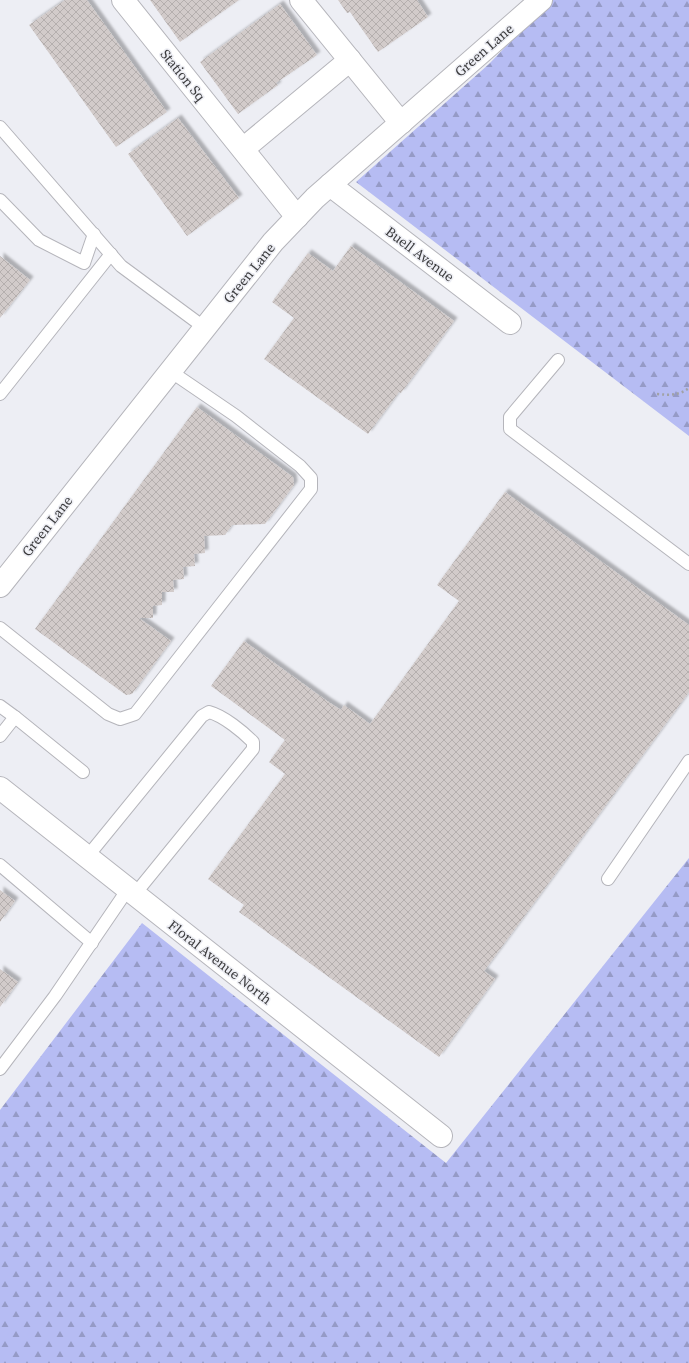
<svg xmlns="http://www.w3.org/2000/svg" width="689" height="1363" viewBox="0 0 689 1363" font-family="'Source Serif 4',serif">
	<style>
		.forest { fill: url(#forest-firs) }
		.building { fill: url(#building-cross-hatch); filter: url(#shadow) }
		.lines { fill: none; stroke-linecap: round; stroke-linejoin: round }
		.lane-casing { stroke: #b5b5bb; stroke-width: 14 }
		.street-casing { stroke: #b5b5bb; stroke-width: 24 }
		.path { stroke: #a1a2a6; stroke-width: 2.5; stroke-dasharray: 2 3; stroke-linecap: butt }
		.lane { stroke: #fff; stroke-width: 12 }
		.street { stroke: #fff; stroke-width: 22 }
		.labels { text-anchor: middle; stroke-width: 3; stroke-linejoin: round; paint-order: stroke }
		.street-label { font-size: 14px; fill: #3b3b3d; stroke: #edeef4 }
	</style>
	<defs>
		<pattern id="forest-firs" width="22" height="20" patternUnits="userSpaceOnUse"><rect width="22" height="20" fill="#b6bcf3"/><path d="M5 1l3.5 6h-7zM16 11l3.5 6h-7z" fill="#959ac6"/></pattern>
		<pattern id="building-cross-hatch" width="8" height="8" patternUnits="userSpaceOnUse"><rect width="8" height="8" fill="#d2cbca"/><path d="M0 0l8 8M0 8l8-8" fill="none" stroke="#b5afae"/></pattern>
		<filter id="shadow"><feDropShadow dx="3.5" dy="-3.5" stdDeviation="1" flood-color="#0004"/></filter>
	</defs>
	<rect width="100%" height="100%" fill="#edeef4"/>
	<g class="forest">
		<path d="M551,0H689V436L356,182L489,64Z"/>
		<path d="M689,858V1363H0V1110L142,923L446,1163Z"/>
	</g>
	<g class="building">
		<path d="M65,0H87L167,112L116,147L29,25Z"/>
		<path d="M150,0H239L180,42Z"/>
		<path d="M338,0H417L428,17L378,52L350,12L347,13Z"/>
		<path d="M280,4L317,55L276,83L278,85L238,114L200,62Z"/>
		<path d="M178,118L239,198L187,236L128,154Z"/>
		<path d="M351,246L454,321L401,393L399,392L368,434L264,359L294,318L272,302L308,253L333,271Z"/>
		<path d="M0,256L30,280L0,318Z"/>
		<path d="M197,407L293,477L294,485L265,524L232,525L225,535L204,536L205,553L194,554L195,566L183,567L184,579L173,580L174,592H162V605L153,606V618H139L171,641L132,694L126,695L35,629Z"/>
		<path d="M505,492L689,625V692L484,971L495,979L439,1057L239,912L244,905L208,879L285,774L269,762L285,740L211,686L244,641L327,701L341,710L344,705L370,724L459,601L437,585Z"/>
		<path d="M0,890L15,901L0,922Z"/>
		<path d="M0,969L18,982L0,1007Z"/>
	</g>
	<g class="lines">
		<defs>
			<g id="lane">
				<path d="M0,127L121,266L205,328"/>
				<path d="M0,200L39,240L84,263L94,234"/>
				<path d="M558,360L510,417V429L689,564"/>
				<path d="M0,394L111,254"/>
				<path d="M0,628L108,714L120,719L135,714L311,489V478L300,466L236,416L170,371"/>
				<path d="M0,706L15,717"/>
				<path d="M0,736L15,717L83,772"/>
				<path d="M87,857L202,716L209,712C224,716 243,732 253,742V749L135,894"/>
				<path d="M0,865L92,943"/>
				<path d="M608,879L689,761"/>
				<path d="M0,1069L55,996L128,889"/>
			</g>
			<g id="street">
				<path d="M123,0L297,217"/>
				<path d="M301,0L401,123"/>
				<path d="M243,149L350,60"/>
				<path d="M330,185L510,323"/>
				<path d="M0,586L273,242L315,198L541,0"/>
				<path d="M0,788L441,1136"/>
			</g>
		</defs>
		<use href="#lane" class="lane-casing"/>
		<use href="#street" class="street-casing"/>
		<path class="path" d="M657,394C670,395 678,396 689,388"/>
		<use href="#lane" class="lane"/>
		<use href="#street" class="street"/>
	</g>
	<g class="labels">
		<g class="street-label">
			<text transform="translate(484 50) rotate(-41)" y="5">Green Lane</text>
			<text transform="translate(183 75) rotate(51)" y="5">Station Sq</text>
			<text transform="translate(420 254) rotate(37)" y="5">Buell Avenue</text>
			<text transform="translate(249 273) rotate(-51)" y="5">Green Lane</text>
			<text transform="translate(47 526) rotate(-52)" y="5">Green Lane</text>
			<text transform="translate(220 962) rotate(38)" y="5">Floral Avenue North</text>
		</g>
	</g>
</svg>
